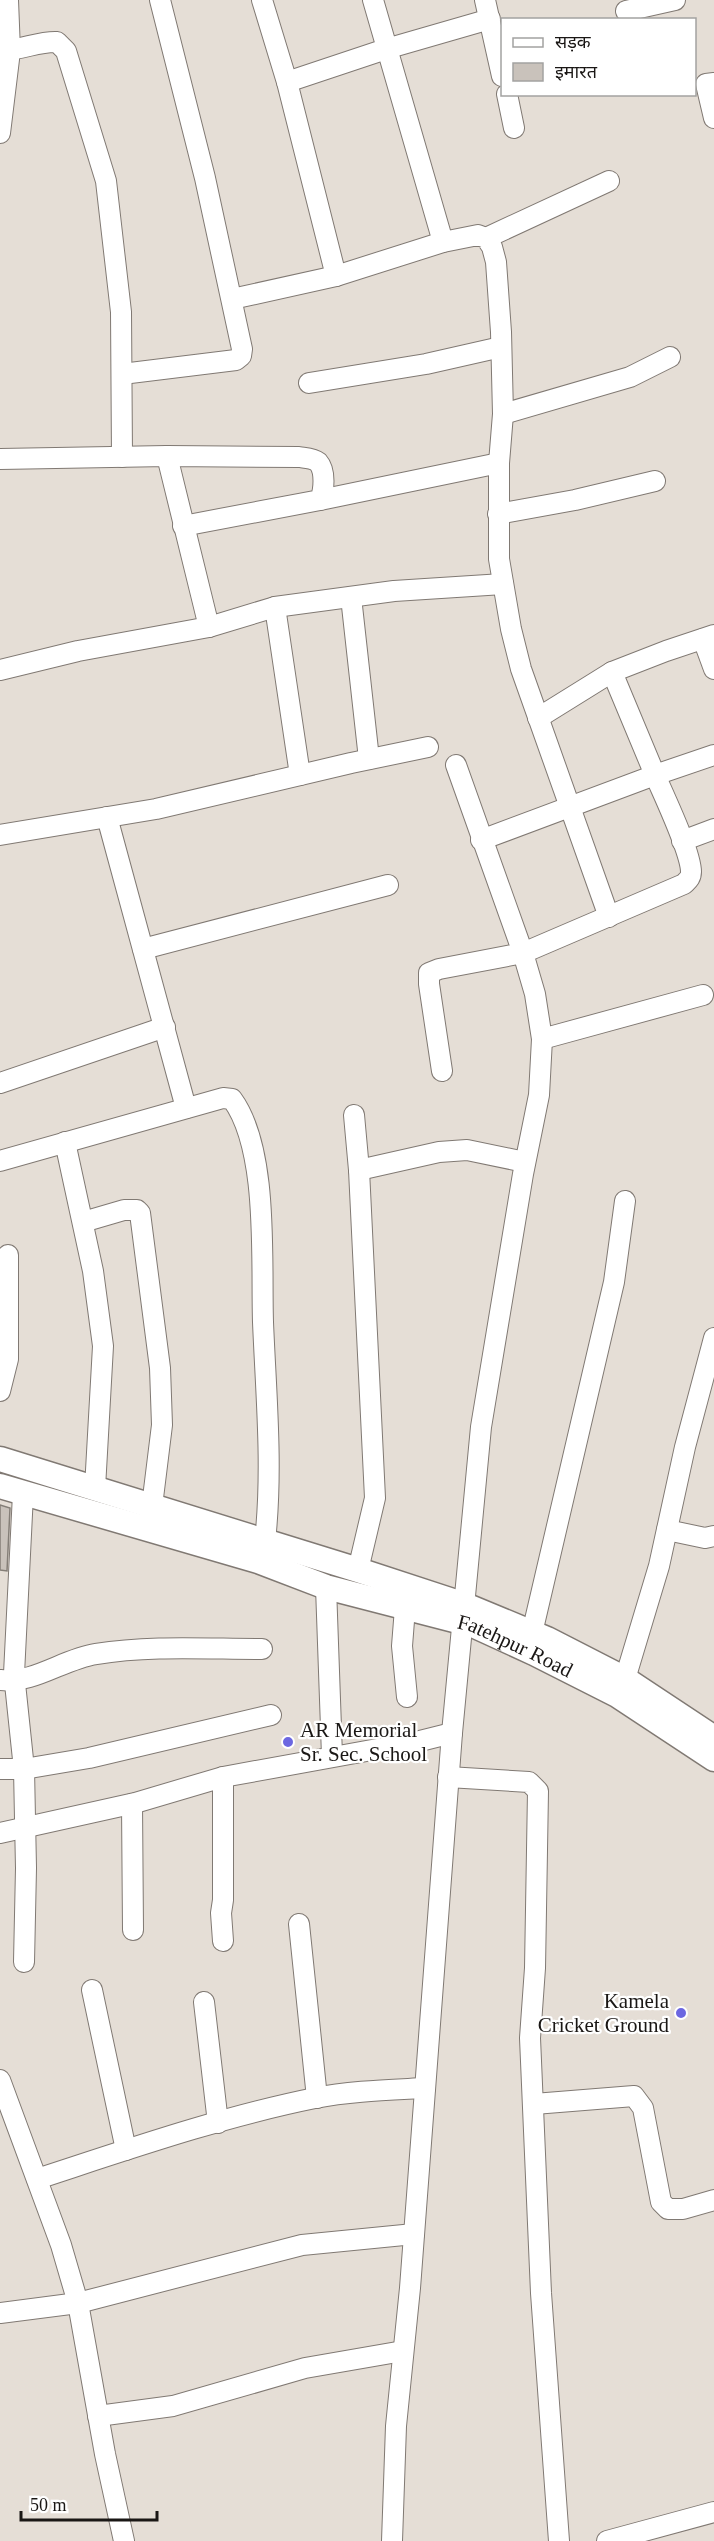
<svg xmlns="http://www.w3.org/2000/svg" width="714" height="2541" viewBox="0 0 714 2541" font-family="'Times New Roman','Noto Sans Devanagari',serif">
	<style>
		.building { fill: #c9c2bb; stroke: #847e77; stroke-width: 1.5 }
		.lines { fill: none; stroke-linecap: round; stroke-linejoin: round }
		.minor-casing { stroke: #807973; stroke-width: 22 }
		.tertiary-casing { stroke: #807973; stroke-width: 27 }
		.minor { stroke: #fff; stroke-width: 20 }
		.tertiary { stroke: #fff; stroke-width: 24 }
		.poi-dot { fill: #6c67e1; stroke: #fff; stroke-width: 2 }
		.labels { text-anchor: middle; stroke-width: 4.5; stroke-linejoin: round; paint-order: stroke }
		.street-label { font-size: 21px; fill: #1a1715; stroke: #fff }
		.poi-label { font-size: 21px; fill: #1a1715; stroke: #fff; text-anchor: start }
	</style>
	<rect width="100%" height="100%" fill="#e5ded6"/>
	<path class="building" d="M0,1505L10,1508L7,1571L0,1570Z"/>
	<g class="lines">
		<defs>
			<g id="minor">
				<path d="M262,0L287,82L336,276"/>
				<path d="M373,0L443,242"/>
				<path d="M485,0L502,76"/>
				<path d="M626,11L675,0"/>
				<path d="M0,50C20,51 38,41 57,42L66,51L106,181L121,312L122,457"/>
				<path d="M287,82L386,49L490,19"/>
				<path d="M714,83L706,84L714,118"/>
				<path d="M507,94L514,128"/>
				<path d="M0,133L10,51L8,0"/>
				<path d="M486,238L609,181"/>
				<path d="M232,299L336,276L443,242L478,235L486,238L492,247L496,262L501,332L503,414L499,463V559L511,629L521,669L609,917"/>
				<path d="M122,374L236,360L241,356L242,349L205,178L160,0"/>
				<path d="M309,383L426,364L501,347"/>
				<path d="M503,414L630,377L670,357"/>
				<path d="M167,456L209,627"/>
				<path d="M0,459L167,456L299,457C305,458 313,458 318,462C326,471 324,491 320,500L183,526"/>
				<path d="M320,500L499,463"/>
				<path d="M498,514L575,500L655,481"/>
				<path d="M351,597L369,759"/>
				<path d="M275,607L300,775"/>
				<path d="M703,639L714,669"/>
				<path d="M0,670L78,651L209,627L275,607L394,591L503,584"/>
				<path d="M538,718L612,672"/>
				<path d="M107,817L186,1108"/>
				<path d="M0,835L156,809L351,763L428,747"/>
				<path d="M481,840L655,775L612,672L666,651L714,635"/>
				<path d="M682,841L714,829"/>
				<path d="M143,949L388,885"/>
				<path d="M542,1039L703,995"/>
				<path d="M442,1071L429,984V973L439,969L523,953L684,884C688,880 691,878 691,872C691,852 664,796 655,775L714,755"/>
				<path d="M0,1083L165,1027"/>
				<path d="M354,1115L359,1170L375,1498L358,1570"/>
				<path d="M65,1142L93,1271L103,1346L95,1488"/>
				<path d="M0,1161L223,1098L232,1099C269,1149 261,1261 263,1322C266,1395 273,1468 265,1541"/>
				<path d="M359,1170L439,1152L467,1150L525,1162"/>
				<path d="M83,1222L124,1210H137L140,1213L160,1368L162,1425L152,1506"/>
				<path d="M0,1391L8,1359V1255"/>
				<path d="M23,1494L14,1674L24,1769L26,1868L24,1962"/>
				<path d="M667,1530L705,1538L714,1536"/>
				<path d="M326,1587L332,1756"/>
				<path d="M405,1608L402,1646L407,1697"/>
				<path d="M532,1633L614,1282L625,1201"/>
				<path d="M625,1679L659,1566L685,1447L714,1338"/>
				<path d="M0,1680C34,1684 63,1659 96,1654C150,1645 207,1649 262,1649"/>
				<path d="M0,1769H24L89,1758L271,1715"/>
				<path d="M448,1777L529,1782L538,1791L535,1968L530,2038L541,2293L559,2541"/>
				<path d="M132,1804L133,1930"/>
				<path d="M0,1833L135,1803L223,1777L416,1742L452,1733"/>
				<path d="M299,1924L317,2098"/>
				<path d="M223,1941L221,1913L223,1900V1777"/>
				<path d="M92,1990L126,2150"/>
				<path d="M204,2002L218,2123"/>
				<path d="M0,2080L61,2245L78,2303L105,2454L124,2541"/>
				<path d="M534,2104L634,2096L643,2108L661,2202L668,2209H683L714,2200"/>
				<path d="M37,2179C129,2149 221,2117 315,2098C351,2091 389,2090 425,2088"/>
				<path d="M0,2313L78,2303L302,2245L414,2234"/>
				<path d="M98,2416L173,2406L305,2368L403,2351"/>
				<path d="M392,2541L396,2426L410,2288L452,1733L481,1427L523,1174L539,1095L542,1039L535,994L523,953L456,765"/>
				<path d="M607,2541L714,2512"/>
			</g>
			<g id="tertiary">
				<path d="M0,1459L358,1570L465,1605L547,1639L625,1679L714,1738"/>
				<path id="s1" d="M0,1486L258,1561L326,1587L473,1625L534,1653L617,1695L714,1759"/>
			</g>
		</defs>
		<use href="#minor" class="minor-casing"/>
		<use href="#tertiary" class="tertiary-casing"/>
		<use href="#minor" class="minor"/>
		<use href="#tertiary" class="tertiary"/>
	</g>
	<g class="poi-dot">
		<circle cx="288" cy="1742" r="6"/>
		<circle cx="681" cy="2013" r="6"/>
	</g>
	<g class="labels">
		<g class="street-label">
			<text dy="7" stroke="none"><textPath href="#s1" startOffset="540">Fatehpur Road</textPath></text>
		</g>
		<g class="poi-label">
			<text x="300" y="1737">AR Memorial<tspan x="300" dy="24">Sr. Sec. School</tspan></text>
			<text x="669" y="2008" text-anchor="end">Kamela<tspan x="669" dy="24">Cricket Ground</tspan></text>
		</g>
	</g>
	<rect x="501" y="18" width="195" height="78" fill="#ffffff" stroke="#a3a2a1" stroke-width="1.5"/>
	<rect x="513" y="38" width="30" height="9" fill="#ffffff" stroke="#a3a2a1" stroke-width="1.5"/>
	<text x="555" y="48" font-size="18" fill="#1a1715">सड़क</text>
	<rect x="513" y="63" width="30" height="18" fill="#c9c2bb" stroke="#a3a2a1" stroke-width="1.5"/>
	<text x="555" y="78" font-size="18" fill="#1a1715">इमारत</text>
	<path d="M21 2511v9h136v-9" fill="none" stroke="#1a1715" stroke-width="3"/>
	<text x="30" y="2511" font-size="18" fill="#1a1715" stroke="#ffffff" stroke-width="4.5" paint-order="stroke">50 m</text>
</svg>
